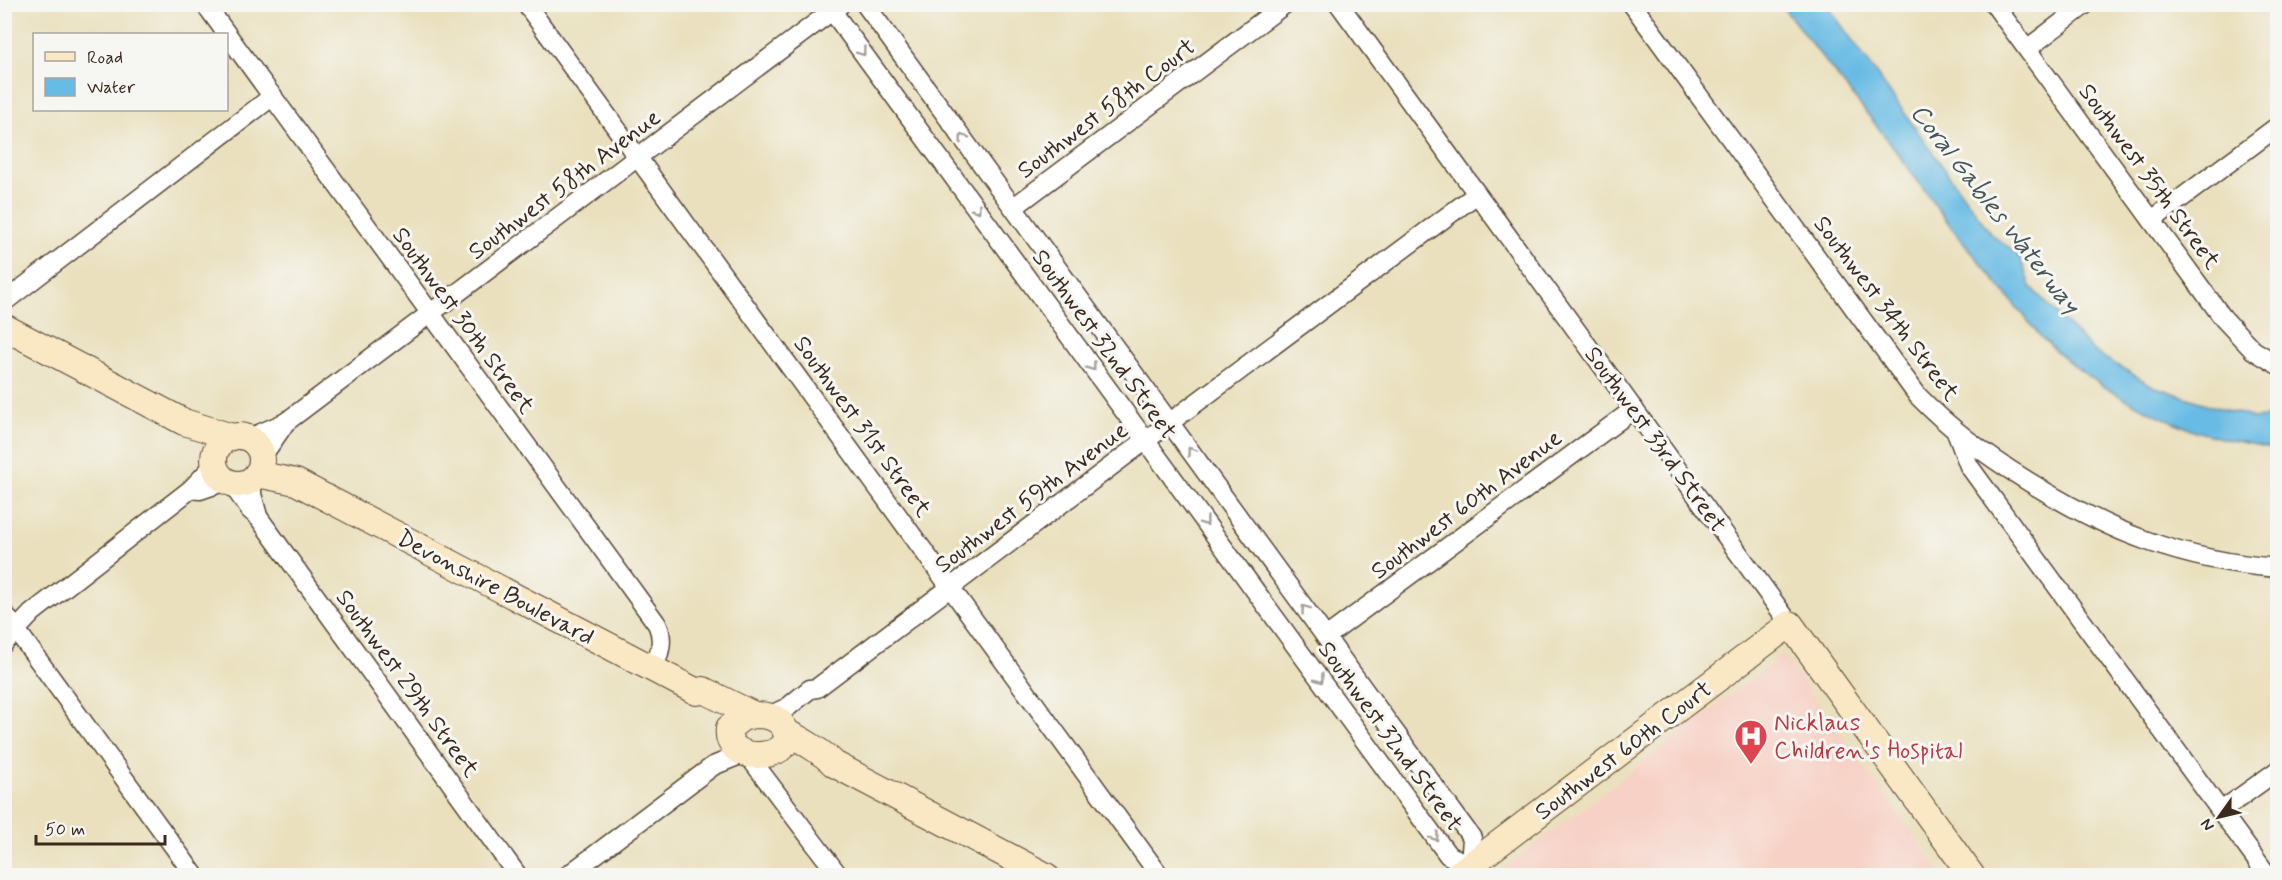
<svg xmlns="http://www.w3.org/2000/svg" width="2282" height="880" viewBox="0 0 2282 880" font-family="Mynerve,sans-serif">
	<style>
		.built { fill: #f7d1c6 }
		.water { fill: #68bbe4; stroke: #527281; stroke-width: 1.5 }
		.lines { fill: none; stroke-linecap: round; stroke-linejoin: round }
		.street-casing { stroke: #554536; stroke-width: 21 }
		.secondary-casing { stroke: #554536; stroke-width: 28 }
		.street { stroke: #fff; stroke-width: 18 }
		.secondary { stroke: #fae7c3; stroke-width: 26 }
		.oneway { stroke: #a79f9a }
		.labels { text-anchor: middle; stroke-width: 6; stroke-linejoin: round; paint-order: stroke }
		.street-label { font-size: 24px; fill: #3b2a1e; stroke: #f6f6f2 }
		.health-label { font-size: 24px; fill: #be3a42; stroke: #f6f6f2; text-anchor: start }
		.water-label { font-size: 26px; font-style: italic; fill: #485659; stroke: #f6f6f2 }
	</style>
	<rect width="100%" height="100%" fill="#f6f6f2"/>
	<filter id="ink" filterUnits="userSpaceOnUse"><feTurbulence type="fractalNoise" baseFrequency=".0167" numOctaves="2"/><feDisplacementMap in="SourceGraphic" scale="12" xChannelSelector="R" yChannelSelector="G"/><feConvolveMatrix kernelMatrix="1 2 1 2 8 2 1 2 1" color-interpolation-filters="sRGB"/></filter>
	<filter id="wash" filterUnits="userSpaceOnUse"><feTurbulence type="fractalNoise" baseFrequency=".008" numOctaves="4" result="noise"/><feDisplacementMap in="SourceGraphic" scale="24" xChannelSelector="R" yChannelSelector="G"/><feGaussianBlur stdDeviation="1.35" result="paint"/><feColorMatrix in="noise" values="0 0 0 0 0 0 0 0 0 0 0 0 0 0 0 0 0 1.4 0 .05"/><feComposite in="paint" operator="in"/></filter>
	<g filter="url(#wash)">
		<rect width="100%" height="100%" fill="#eae0bd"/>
		<path class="built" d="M1783,655L1943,875H1496Z"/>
		<path class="water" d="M1781,5H1827L1992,235L2014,251L2021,259L2030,286L2094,352L2153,386L2209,405L2254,418L2277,416V449C2248,443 2216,439 2188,428C2134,407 2082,378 2041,337L1952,228L1887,139Z"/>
	</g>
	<g filter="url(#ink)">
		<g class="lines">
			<defs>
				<g id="street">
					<path d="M205,4L657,624C665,640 659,654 654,669"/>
					<path d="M526,4L1160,876"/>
					<path d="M827,4L1448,855L1470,865L1472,838L865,4"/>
					<path d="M1339,4L1790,624"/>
					<path d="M1632,4L1918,396C1950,429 1987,456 2026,480C2107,531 2181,561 2278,568"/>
					<path d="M1994,4L2223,318L2253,350L2278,365"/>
					<path d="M2027,49L2086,4"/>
					<path d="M1014,207L1285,4"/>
					<path d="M2152,220L2278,126"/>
					<path d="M4,302L273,96"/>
					<path d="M1956,432L1969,466L2268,876"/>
					<path d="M242,437L254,436L286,422L841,4"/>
					<path d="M260,453L268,448L286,422"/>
					<path d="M214,465L191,489L200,490L226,481"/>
					<path d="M252,479V494L258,516"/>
					<path d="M231,483L250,510L259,518L518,876"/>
					<path d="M4,613L195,876"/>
					<path d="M1326,637L1634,409"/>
					<path d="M4,643L32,613L191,489"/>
					<path d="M769,716L788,707L810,689L817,688L1126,455L1477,194"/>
					<path d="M747,754L839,876"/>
					<path d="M2221,811L2278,770"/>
					<path d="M567,876L713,766L745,753"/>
				</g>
				<g id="secondary">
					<path d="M4,327L184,422L232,437"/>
					<circle cx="238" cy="460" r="24"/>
					<path d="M257,474L296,482L697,692L703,690L754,715"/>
					<path d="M754,715C765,715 776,716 783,726C806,758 723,770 729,728L742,718Z"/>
					<path d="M786,733C797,736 826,755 834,764L1046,876"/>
					<path d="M1456,876L1790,624L1972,876"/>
				</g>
			</defs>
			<use href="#street" class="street-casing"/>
			<use href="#secondary" class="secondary-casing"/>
			<use href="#street" class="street"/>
			<use href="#secondary" class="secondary"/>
		</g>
		<defs><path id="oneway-chevron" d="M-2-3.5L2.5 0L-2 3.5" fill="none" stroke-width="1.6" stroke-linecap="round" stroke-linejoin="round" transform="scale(1.5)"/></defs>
		<g class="oneway">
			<use href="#oneway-chevron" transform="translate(862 52) rotate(54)"/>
			<use href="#oneway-chevron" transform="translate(963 138) rotate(-126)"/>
			<use href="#oneway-chevron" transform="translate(977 209) rotate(54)"/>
			<use href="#oneway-chevron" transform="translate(1092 367) rotate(54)"/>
			<use href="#oneway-chevron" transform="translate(1191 451) rotate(-126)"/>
			<use href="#oneway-chevron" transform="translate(1205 522) rotate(54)"/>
			<use href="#oneway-chevron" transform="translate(1305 609) rotate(-126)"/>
			<use href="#oneway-chevron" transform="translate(1320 679) rotate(54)"/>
			<use href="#oneway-chevron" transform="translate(1435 837) rotate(54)"/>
		</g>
	</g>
	<defs>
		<symbol id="hospital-pin" viewBox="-11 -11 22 30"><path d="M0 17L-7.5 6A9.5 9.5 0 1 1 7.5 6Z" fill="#e0444e" stroke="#f6f6f2"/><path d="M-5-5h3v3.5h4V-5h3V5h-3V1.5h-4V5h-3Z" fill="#fff"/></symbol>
	</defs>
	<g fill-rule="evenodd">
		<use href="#hospital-pin" x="1732" y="717" width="38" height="52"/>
	</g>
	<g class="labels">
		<g class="street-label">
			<text transform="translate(1106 108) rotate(-37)" y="8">Southwest 58th Court</text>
			<text transform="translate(2150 176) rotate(54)" y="8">Southwest 35th Street</text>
			<text transform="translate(564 184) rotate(-37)" y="8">Southwest 58th Avenue</text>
			<text transform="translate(1887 308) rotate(53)" y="8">Southwest 34th Street</text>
			<text transform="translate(464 320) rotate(54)" y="8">Southwest 30th Street</text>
			<text transform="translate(1105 344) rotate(54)" y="8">Southwest 32nd Street</text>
			<text transform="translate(863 426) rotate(54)" y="8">Southwest 31st Street</text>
			<text transform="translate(1656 439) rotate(54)" y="8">Southwest 33rd Street</text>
			<text transform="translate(1031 497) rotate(-37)" y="8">Southwest 59th Avenue</text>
			<text transform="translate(1466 504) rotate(-37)" y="8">Southwest 60th Avenue</text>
			<text transform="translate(496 587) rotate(28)" y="8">Devonshire Boulevard</text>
			<text transform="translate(408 683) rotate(54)" y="8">Southwest 29th Street</text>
			<text transform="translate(1391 736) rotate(54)" y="8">Southwest 32nd Street</text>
			<text transform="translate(1623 750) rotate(-37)" y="8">Southwest 60th Court</text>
		</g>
		<g class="health-label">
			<text x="1774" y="730">Nicklaus<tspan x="1774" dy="28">Children's Hospital</tspan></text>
		</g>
		<g class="water-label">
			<text transform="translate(1996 208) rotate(52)" y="9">Coral Gables Waterway</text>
		</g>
	</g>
	<rect width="2282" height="880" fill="none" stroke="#f6f6f2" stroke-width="24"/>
	<rect x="33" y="33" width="195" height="78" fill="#f6f6f2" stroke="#aba49d" stroke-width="1.5"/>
	<rect x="45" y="52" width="30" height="9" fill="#fae7c3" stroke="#aba49d" stroke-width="1.5"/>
	<text x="87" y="63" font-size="18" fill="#3b2a1e">Road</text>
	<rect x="45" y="78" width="30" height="18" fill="#68bbe4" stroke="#aba49d" stroke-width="1.5"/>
	<text x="87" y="93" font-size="18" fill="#3b2a1e">Water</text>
	<g transform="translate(2219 817) rotate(236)" stroke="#f6f6f2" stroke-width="4.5" paint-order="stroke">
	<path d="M0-4.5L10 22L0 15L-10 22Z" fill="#3b2a1e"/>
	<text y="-9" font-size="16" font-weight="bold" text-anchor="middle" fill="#3b2a1e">N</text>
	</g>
	<path d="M36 835v9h129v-9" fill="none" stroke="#3b2a1e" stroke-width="3"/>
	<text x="45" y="835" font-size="18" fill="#3b2a1e" stroke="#f6f6f2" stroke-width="4.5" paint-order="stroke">50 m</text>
</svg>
